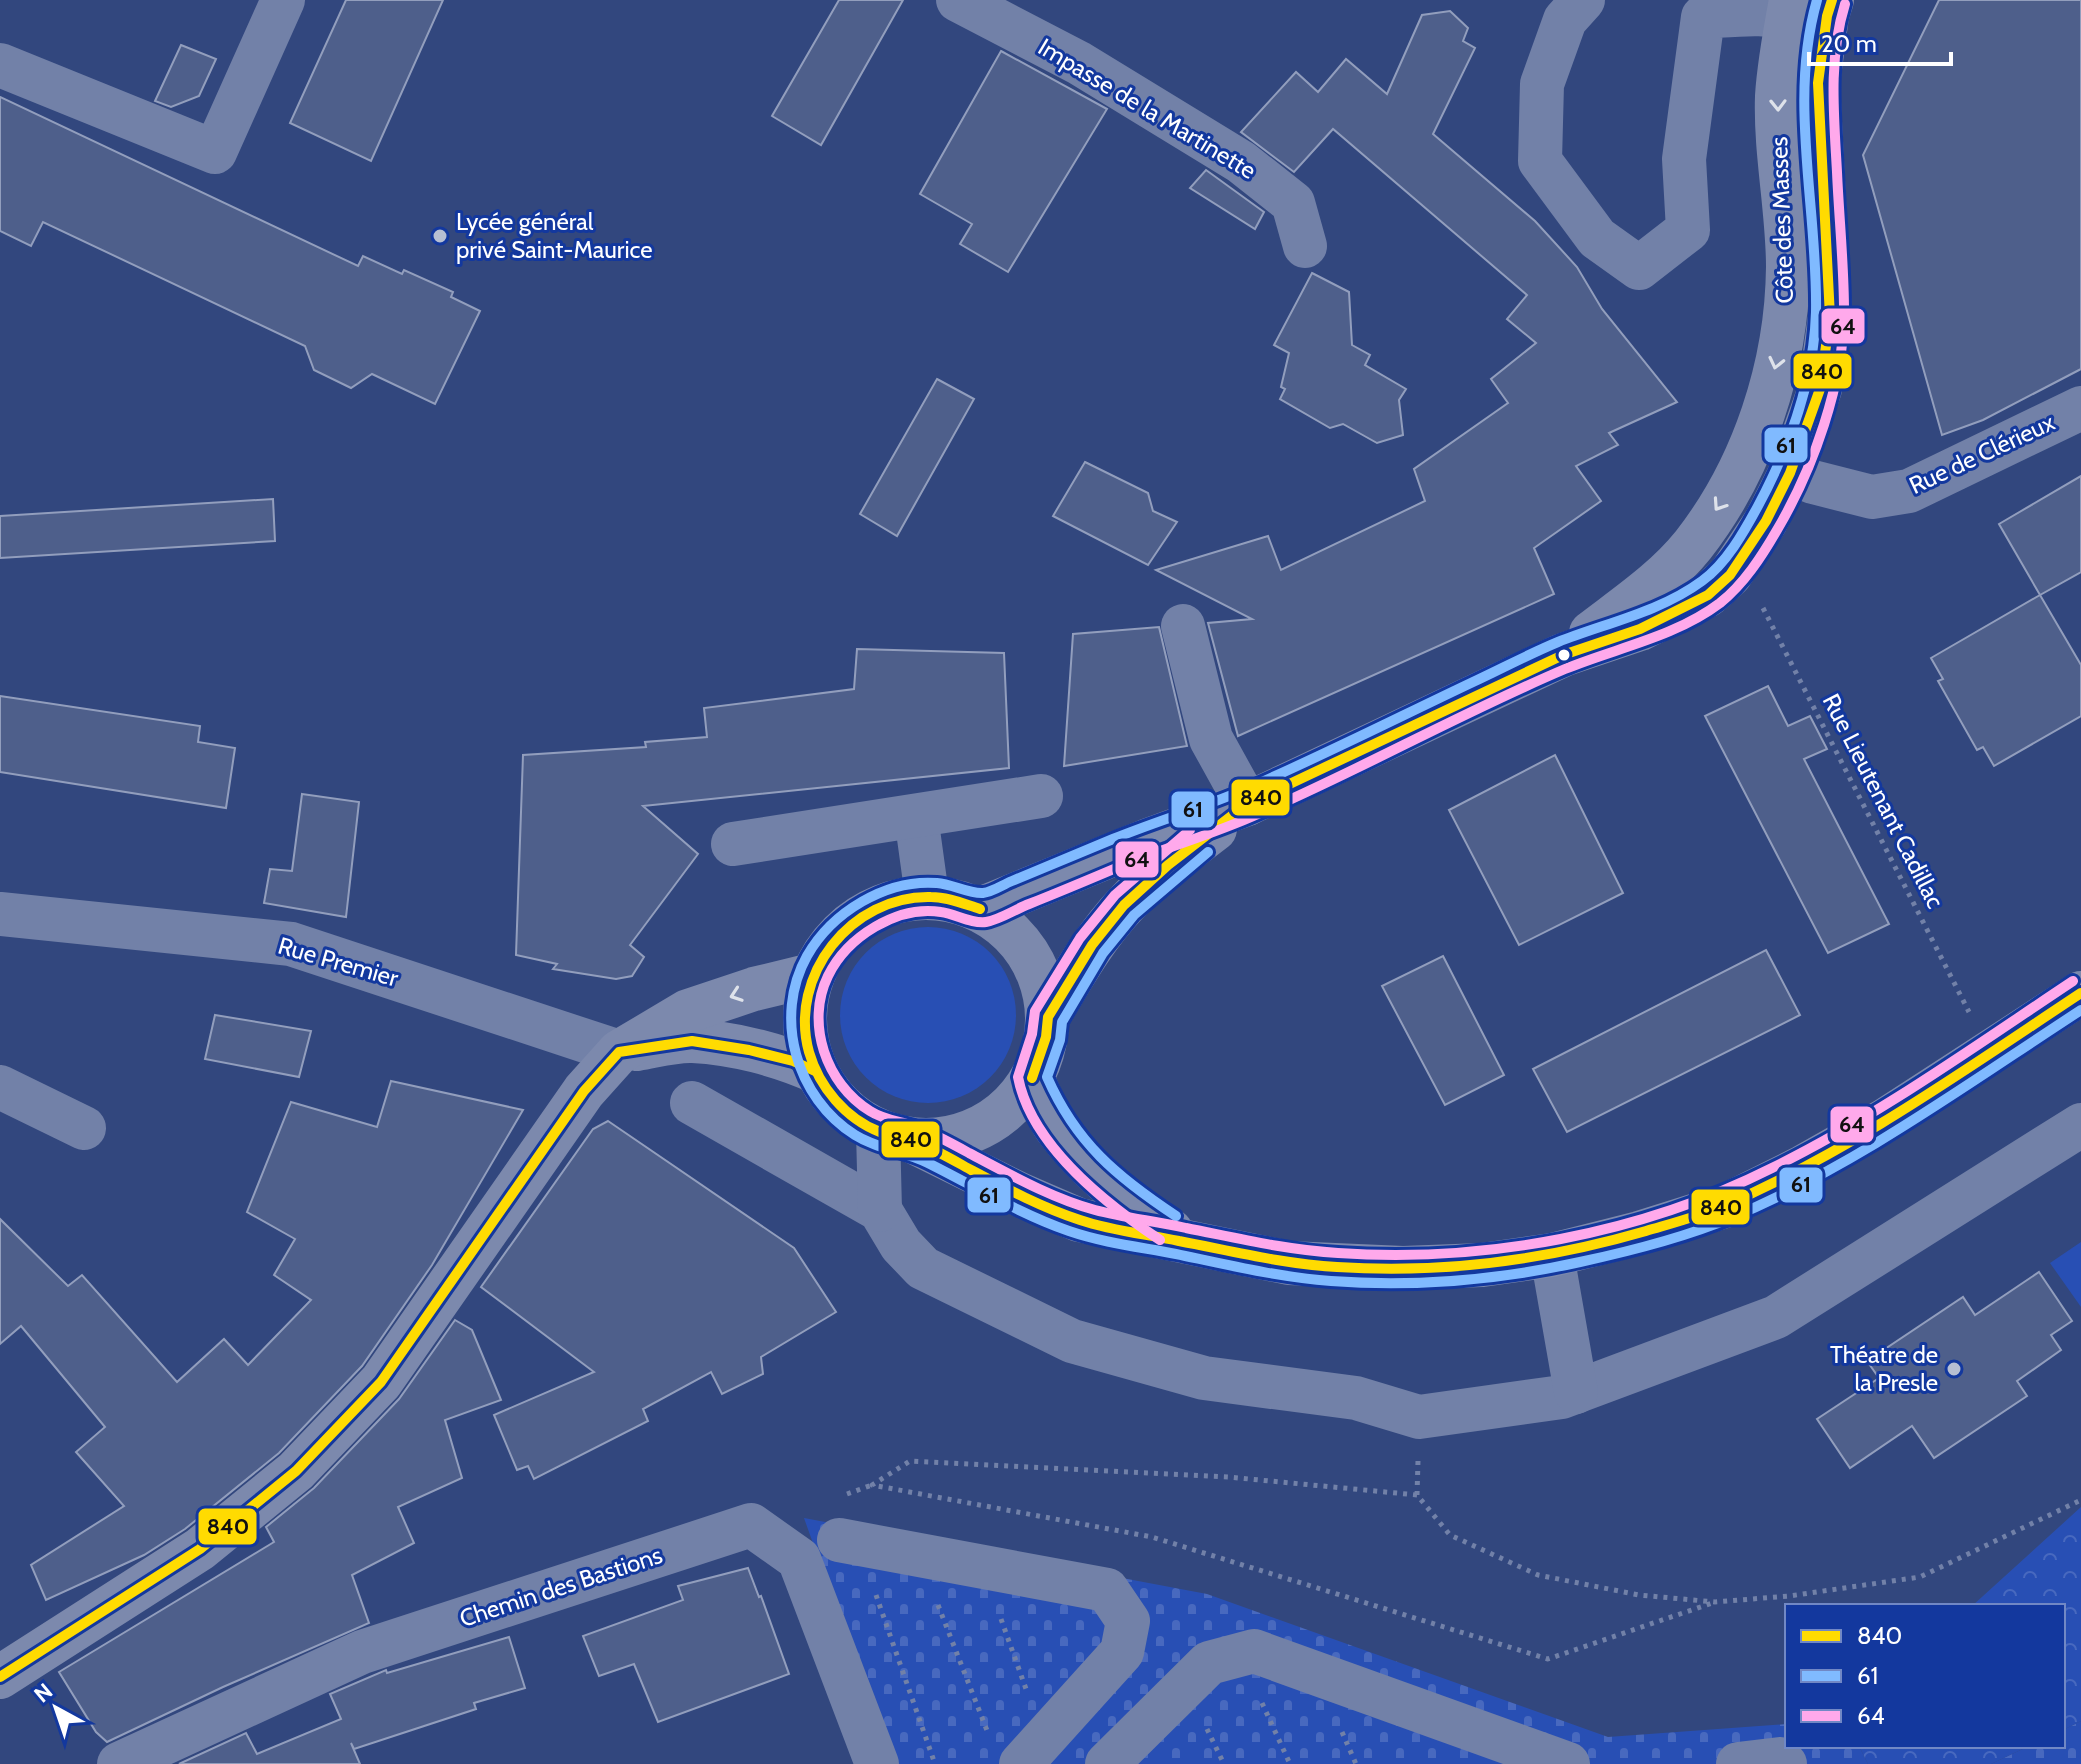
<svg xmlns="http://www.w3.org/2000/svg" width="2081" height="1764" viewBox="0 0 2081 1764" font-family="Cabin,sans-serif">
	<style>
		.grass { fill: #284fb4 }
		.cemetery { fill: url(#cemetery-stones) }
		.park { fill: url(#park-crowns) }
		.building { fill: #4e5f8b; stroke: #929ebd; stroke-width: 2 }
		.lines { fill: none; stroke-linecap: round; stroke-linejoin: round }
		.path { stroke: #7281a8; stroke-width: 5; stroke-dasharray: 4 6; stroke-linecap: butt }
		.minor { stroke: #7281a8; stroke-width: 44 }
		.major { stroke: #7c89ad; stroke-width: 44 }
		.bus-1-casing { stroke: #13389e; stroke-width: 16 }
		.bus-2-casing { stroke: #13389e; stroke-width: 16 }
		.bus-3-casing { stroke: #13389e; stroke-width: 16 }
		.bus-1 { stroke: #ffdb01; stroke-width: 10 }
		.bus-2 { stroke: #80baff; stroke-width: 10 }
		.bus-3 { stroke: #ffa9eb; stroke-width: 10 }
		.oneway { stroke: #dee2ea }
		.poi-dot { fill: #b7bfd2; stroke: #13389e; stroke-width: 3 }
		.bus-dot { fill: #fff; stroke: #13389e; stroke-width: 3 }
		.labels { text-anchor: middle; stroke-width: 6; stroke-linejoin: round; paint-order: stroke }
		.street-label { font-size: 24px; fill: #fff; stroke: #13389e }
		.poi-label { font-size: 24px; fill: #fff; stroke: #13389e; text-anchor: start }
		.line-badge { stroke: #13389e; stroke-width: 3 }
		.pale-badge-label { font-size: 22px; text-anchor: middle; font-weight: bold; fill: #111 }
	</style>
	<defs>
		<pattern id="cemetery-stones" width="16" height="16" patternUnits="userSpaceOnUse" patternTransform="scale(2)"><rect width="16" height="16" fill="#284fb4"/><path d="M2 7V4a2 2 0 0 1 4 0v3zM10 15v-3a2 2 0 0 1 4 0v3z" fill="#4869bf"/></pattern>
		<pattern id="park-crowns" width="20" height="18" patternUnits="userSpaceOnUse" patternTransform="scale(2)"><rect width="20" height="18" fill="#284fb4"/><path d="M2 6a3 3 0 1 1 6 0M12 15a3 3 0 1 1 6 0" fill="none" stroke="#4869bf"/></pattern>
	</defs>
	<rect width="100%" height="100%" fill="#32477e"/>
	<g class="grass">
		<circle cx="928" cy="1015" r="88"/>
		<path d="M2081,1242V1307L2050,1263Z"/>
	</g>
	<g class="cemetery">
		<path d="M804,1518L1207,1594L1608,1737L1787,1724V1746H1859L1868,1764H892Z"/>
		<path d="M2081,1721V1764H1991L2029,1746H2063V1730Z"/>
	</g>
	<g class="park">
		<path d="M2081,1507V1721L2063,1730V1606H1972Z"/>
		<path d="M1859,1746H2029L1991,1764H1868Z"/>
	</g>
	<g class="building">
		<path d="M346,0H443L371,161L290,123Z"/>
		<path d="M839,0H903L821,145L772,116Z"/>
		<path d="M1939,0H2081V369L1983,420L1942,435L1863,155Z"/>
		<path d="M1450,11L1468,28L1463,41L1475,48L1433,134L1535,221L1577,267L1602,309L1677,402L1609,433L1618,445L1576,466L1601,501L1534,548L1554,594L1238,736L1208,623L1252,619L1156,570L1268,536L1281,570L1425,501L1414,469L1508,403L1491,379L1536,343L1507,319L1527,295L1333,129L1294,172L1241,132L1296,72L1318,92L1346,59L1387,94L1422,15Z"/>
		<path d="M181,45L216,59L199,96L171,107L155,101Z"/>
		<path d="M1001,51L1107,109L1008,272L960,244L972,224L920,194Z"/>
		<path d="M0,97L358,266L363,256L402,274L404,270L453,292L451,297L480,311L435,404L372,374L351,388L314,370L305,346L43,222L31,246L0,231Z"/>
		<path d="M1206,170L1264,212L1255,229L1190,188Z"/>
		<path d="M1312,273L1349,292L1352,345L1370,355L1365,365L1406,389L1399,400L1403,435L1377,443L1343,424L1330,428L1280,399L1285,389L1281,387L1289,353L1274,345Z"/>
		<path d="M937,379L974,399L897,536L860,514Z"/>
		<path d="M1085,462L1148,493L1153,511L1177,522L1148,565L1053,516Z"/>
		<path d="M2081,476V572L2040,595L1999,524Z"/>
		<path d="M273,499L275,541L0,558V516Z"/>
		<path d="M2040,595L2081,665V716L1994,766L1983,747L1977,750L1938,681L1943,679L1931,658Z"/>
		<path d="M1159,627L1187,746L1064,766L1073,634Z"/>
		<path d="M857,649L1004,653L1009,768L643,806L698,854L630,945L644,957L632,976L616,979L553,969L557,964L516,955L523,755L646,747L645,742L707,737L704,708L854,689Z"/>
		<path d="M1768,686L1788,726L1810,716L1827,749L1804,759L1889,924L1828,953L1705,716Z"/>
		<path d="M0,696L200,726L198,742L235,748L226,808L0,772Z"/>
		<path d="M1555,755L1623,893L1519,945L1449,810Z"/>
		<path d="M302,794L359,802L346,917L264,903L270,869L292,871Z"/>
		<path d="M1766,950L1800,1015L1567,1132L1533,1069Z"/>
		<path d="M1443,956L1504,1075L1445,1105L1382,986Z"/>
		<path d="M215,1015L311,1031L299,1077L205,1059Z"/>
		<path d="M391,1081L523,1110L432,1265L362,1366L279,1453L185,1529L144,1555L46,1600L31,1565L124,1506L76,1452L105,1427L21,1326L0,1344V1219L68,1286L82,1275L177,1382L224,1339L248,1365L311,1300L274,1275L295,1239L247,1212L291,1102L377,1127Z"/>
		<path d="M608,1121L794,1248L836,1312L761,1357L763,1374L722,1394L711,1372L643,1409L648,1421L534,1479L528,1466L517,1470L494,1415L594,1372L481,1287L593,1129Z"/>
		<path d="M2039,1272L2072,1321L2051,1335L2061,1350L2017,1381L2027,1396L1934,1458L1912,1426L1850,1468L1817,1419L1879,1378L1867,1361L1963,1297L1975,1315Z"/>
		<path d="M455,1320L472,1330L501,1400L445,1420L462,1478L398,1507L414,1543L352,1575L369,1623L223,1687L107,1742L96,1732L59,1672L274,1542L266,1527L314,1488L399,1399Z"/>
		<path d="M748,1568L759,1597L761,1596L789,1674L658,1722L634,1664L599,1676L583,1636L683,1600L678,1586Z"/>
		<path d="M509,1637L525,1688L474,1703L476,1709L354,1749L351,1743L360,1764H179L246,1733L257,1754L341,1719L330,1694L386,1670L387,1673Z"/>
	</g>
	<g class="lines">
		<g class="path">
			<path d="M1763,608L1969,1012"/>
			<path d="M1418,1461L1417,1495L1450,1535L1538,1575L1639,1595L1715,1602L1789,1596L1920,1577L2081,1500"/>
			<path d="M847,1494L872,1485"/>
			<path d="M1417,1495L1228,1477L910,1461L872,1485L1152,1537L1548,1659L1715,1602"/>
			<path d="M876,1595L935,1764"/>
			<path d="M938,1605L988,1733"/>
			<path d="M1001,1619L1026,1689"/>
			<path d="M1262,1703L1290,1764"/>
			<path d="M1207,1729L1224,1764"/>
			<path d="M1342,1732L1356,1764"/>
		</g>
		<g class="minor">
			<path d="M958,0L1079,63L1241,162L1293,203L1305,246"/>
			<path d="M1583,0L1565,20L1542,84L1540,161L1597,238L1639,268L1688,230L1684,159L1703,17C1735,15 1769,10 1799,21L1807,43"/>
			<path d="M0,65L215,152L283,0"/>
			<path d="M1790,473L1813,482L1872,497L1909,491L2081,408"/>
			<path d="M1183,626L1211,739L1247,804"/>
			<path d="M916,816L927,896"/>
			<path d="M733,844L1041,796"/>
			<path d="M0,914L291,944L619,1052"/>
			<path d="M0,1087L84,1128"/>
			<path d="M692,1103L880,1210L901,1245L923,1268L1072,1341L1204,1378L1356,1398L1419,1417L1562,1397L1776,1317L2081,1125"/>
			<path d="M878,1131L880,1210"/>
			<path d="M1552,1255L1576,1392"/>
			<path d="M839,1540L1107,1590L1128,1621L1122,1652L1021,1764"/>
			<path d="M119,1764L362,1652L751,1525L799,1559L877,1764"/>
			<path d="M1107,1764L1209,1663L1254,1651L1568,1764"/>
			<path d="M1738,1764L1780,1759L1785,1764"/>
		</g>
		<g class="major">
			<path d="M1591,633C1626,606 1665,580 1693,545C1754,467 1787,365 1788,267C1788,210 1775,153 1777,96C1779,64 1785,32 1791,0"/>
			<circle cx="926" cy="1019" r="121"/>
			<path d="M980,909L1146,841L1247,804L1563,655L1640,629L1708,595L1730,575L1766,521L1790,473L1820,389L1830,317L1818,83L1827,16L1832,0"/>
			<path d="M1048,1017C1072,978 1094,938 1125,905C1152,876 1184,853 1215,829"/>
			<path d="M637,1049C655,1046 676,1040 693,1041C734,1043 779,1055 815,1071"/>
			<path d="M1032,1078C1040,1094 1046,1114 1056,1128C1087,1170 1128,1203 1171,1231"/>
			<path d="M910,1140L1019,1194L1079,1220L1289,1263L1403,1268L1482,1265L1552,1255L1639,1233L1725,1206L1803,1167L1884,1121L2081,993"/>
			<path d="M0,1677L200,1549L296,1471L381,1382L584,1091L619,1052L688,1011L754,989L812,975"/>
		</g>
		<defs>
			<g id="bus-1">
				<path d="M980,909C964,904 948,897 931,897C851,895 788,976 809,1052C819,1087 846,1119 880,1132C890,1136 902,1137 912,1140C933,1148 953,1160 973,1171C1007,1189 1043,1208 1080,1220C1112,1231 1146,1234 1179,1241C1232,1251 1283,1264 1337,1267C1441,1274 1546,1260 1646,1231C1673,1223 1700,1216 1726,1205C1853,1150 1966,1069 2081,993"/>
				<path d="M1032,1078L1046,1037L1048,1017L1092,945L1124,905L1168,865L1247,804L1563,655L1640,629L1708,595L1730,575L1766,521L1790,473L1820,389L1830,317L1818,83L1827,16L1832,0"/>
				<path d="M0,1677L200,1549L296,1471L381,1382L584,1091L619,1052L692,1041L749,1050L793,1061L815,1071"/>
			</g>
			<g id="bus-2">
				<path d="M1817,0C1788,101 1818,209 1816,312C1814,379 1789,448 1758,506C1744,532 1726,564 1702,581C1660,612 1606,623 1558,642C1529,654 1501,669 1473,682C1397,718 1322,756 1246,789C1202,808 1157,821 1113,839C1080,853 1046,867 1012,881C1002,885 993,892 983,893C969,894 952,884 937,883C886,879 832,912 807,956C773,1017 796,1098 855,1135C877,1149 904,1151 928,1163C974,1186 1020,1214 1069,1231C1104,1243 1140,1247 1176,1254C1228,1265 1278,1277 1331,1281C1414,1287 1499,1280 1580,1262C1631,1251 1683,1238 1731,1218C1857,1165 1967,1084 2081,1010"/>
				<path d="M1176,1216C1117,1177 1076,1143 1047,1077L1060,1040L1062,1022L1103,953L1134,915L1208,852"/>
			</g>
			<g id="bus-3">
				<path d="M1845,4C1828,59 1834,116 1837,172C1839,218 1844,265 1844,311C1844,383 1813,469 1777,530C1762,556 1744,584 1720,603C1675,637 1616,648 1565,669C1461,713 1362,769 1258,814C1216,833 1171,846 1128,863C1095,877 1062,891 1029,904C1016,909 999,920 986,922C971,924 956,914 941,912C897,905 847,937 828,976C805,1023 826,1084 870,1111C884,1120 898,1121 914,1126C933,1133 951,1143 969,1153C1009,1174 1051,1198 1095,1210C1125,1218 1156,1221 1186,1228C1237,1238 1286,1250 1338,1253C1484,1263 1641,1234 1772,1168C1878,1116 1975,1046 2073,981"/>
				<path d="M1160,1240C1106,1204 1031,1145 1018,1077L1032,1034L1035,1011L1080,938L1115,895L1190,830"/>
			</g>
		</defs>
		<use href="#bus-1" class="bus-1-casing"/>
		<use href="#bus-2" class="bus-2-casing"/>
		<use href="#bus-3" class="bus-3-casing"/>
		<use href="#bus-1" class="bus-1"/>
		<use href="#bus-2" class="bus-2"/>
		<use href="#bus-3" class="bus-3"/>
	</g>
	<defs><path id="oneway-chevron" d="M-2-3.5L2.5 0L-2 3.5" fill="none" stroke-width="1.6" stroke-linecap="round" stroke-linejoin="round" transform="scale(2)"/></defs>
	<g class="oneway">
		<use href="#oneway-chevron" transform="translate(1778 105) rotate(89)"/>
		<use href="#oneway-chevron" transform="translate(1776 363) rotate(103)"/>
		<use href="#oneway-chevron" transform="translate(1719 505) rotate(124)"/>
		<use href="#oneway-chevron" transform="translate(736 995) rotate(161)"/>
	</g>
	<g class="poi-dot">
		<circle cx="440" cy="236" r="8"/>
		<circle cx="1954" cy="1369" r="8"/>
	</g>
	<circle class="bus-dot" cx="1564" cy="655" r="7"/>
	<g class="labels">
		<g class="street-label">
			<text transform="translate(1147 109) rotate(31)" y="8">Impasse de la Martinette</text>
			<text transform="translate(1782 220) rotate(-92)" y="8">Côte des Masses</text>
			<text transform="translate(1982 454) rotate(-25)" y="8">Rue de Clérieux</text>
			<text transform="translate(1883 801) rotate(63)" y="8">Rue Lieutenant Cadillac</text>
			<text transform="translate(338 962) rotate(16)" y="8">Rue Premier</text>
			<text transform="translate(561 1587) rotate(-18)" y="8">Chemin des Bastions</text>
		</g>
		<g class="poi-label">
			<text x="456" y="230">Lycée général<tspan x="456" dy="28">privé Saint-Maurice</tspan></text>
			<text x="1938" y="1363" text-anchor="end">Théatre de<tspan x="1938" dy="28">la Presle</tspan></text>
		</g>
	</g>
	<g class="line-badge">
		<rect x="1820" y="307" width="46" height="38" rx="8" fill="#ffa9eb"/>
		<rect x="1792" y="352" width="61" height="38" rx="8" fill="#ffdb01"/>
		<rect x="1763" y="426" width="46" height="38" rx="8" fill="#80baff"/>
		<rect x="1230" y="778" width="61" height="39" rx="8" fill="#ffdb01"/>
		<rect x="1170" y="790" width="46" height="39" rx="8" fill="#80baff"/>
		<rect x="1114" y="840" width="46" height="39" rx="8" fill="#ffa9eb"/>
		<rect x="1829" y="1105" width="46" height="39" rx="8" fill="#ffa9eb"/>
		<rect x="880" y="1120" width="61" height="39" rx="8" fill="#ffdb01"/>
		<rect x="1778" y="1166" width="46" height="38" rx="8" fill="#80baff"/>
		<rect x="966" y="1176" width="46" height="38" rx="8" fill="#80baff"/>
		<rect x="1690" y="1188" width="61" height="38" rx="8" fill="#ffdb01"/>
		<rect x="197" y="1507" width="61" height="39" rx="8" fill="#ffdb01"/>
	</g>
	<g class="pale-badge-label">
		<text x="1843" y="334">64</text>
		<text x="1822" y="379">840</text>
		<text x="1786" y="453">61</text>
		<text x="1261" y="805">840</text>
		<text x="1193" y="817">61</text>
		<text x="1137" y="867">64</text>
		<text x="1852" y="1132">64</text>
		<text x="911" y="1147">840</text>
		<text x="1801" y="1192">61</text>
		<text x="989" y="1203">61</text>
		<text x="1721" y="1215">840</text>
		<text x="228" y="1534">840</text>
	</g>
	<rect x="1785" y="1604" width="280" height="144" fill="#13389e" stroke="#7188c5" stroke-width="2"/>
	<rect x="1801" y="1630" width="40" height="12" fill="#ffdb01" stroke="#7188c5" stroke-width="2"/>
	<text x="1857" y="1644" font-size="24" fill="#ffffff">840</text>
	<rect x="1801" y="1670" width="40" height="12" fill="#80baff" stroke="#7188c5" stroke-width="2"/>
	<text x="1857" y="1684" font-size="24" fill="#ffffff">61</text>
	<rect x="1801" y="1710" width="40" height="12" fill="#ffa9eb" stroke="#7188c5" stroke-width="2"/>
	<text x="1857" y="1724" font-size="24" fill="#ffffff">64</text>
	<g transform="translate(56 1708) rotate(320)" stroke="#13389e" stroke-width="6" paint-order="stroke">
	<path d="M0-6L14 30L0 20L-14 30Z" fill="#ffffff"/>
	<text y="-12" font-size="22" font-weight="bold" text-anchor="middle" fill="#ffffff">N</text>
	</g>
	<path d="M1809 52v12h142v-12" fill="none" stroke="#ffffff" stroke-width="4"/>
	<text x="1821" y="52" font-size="24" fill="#ffffff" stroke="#13389e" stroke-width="6" paint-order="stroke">20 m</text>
</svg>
